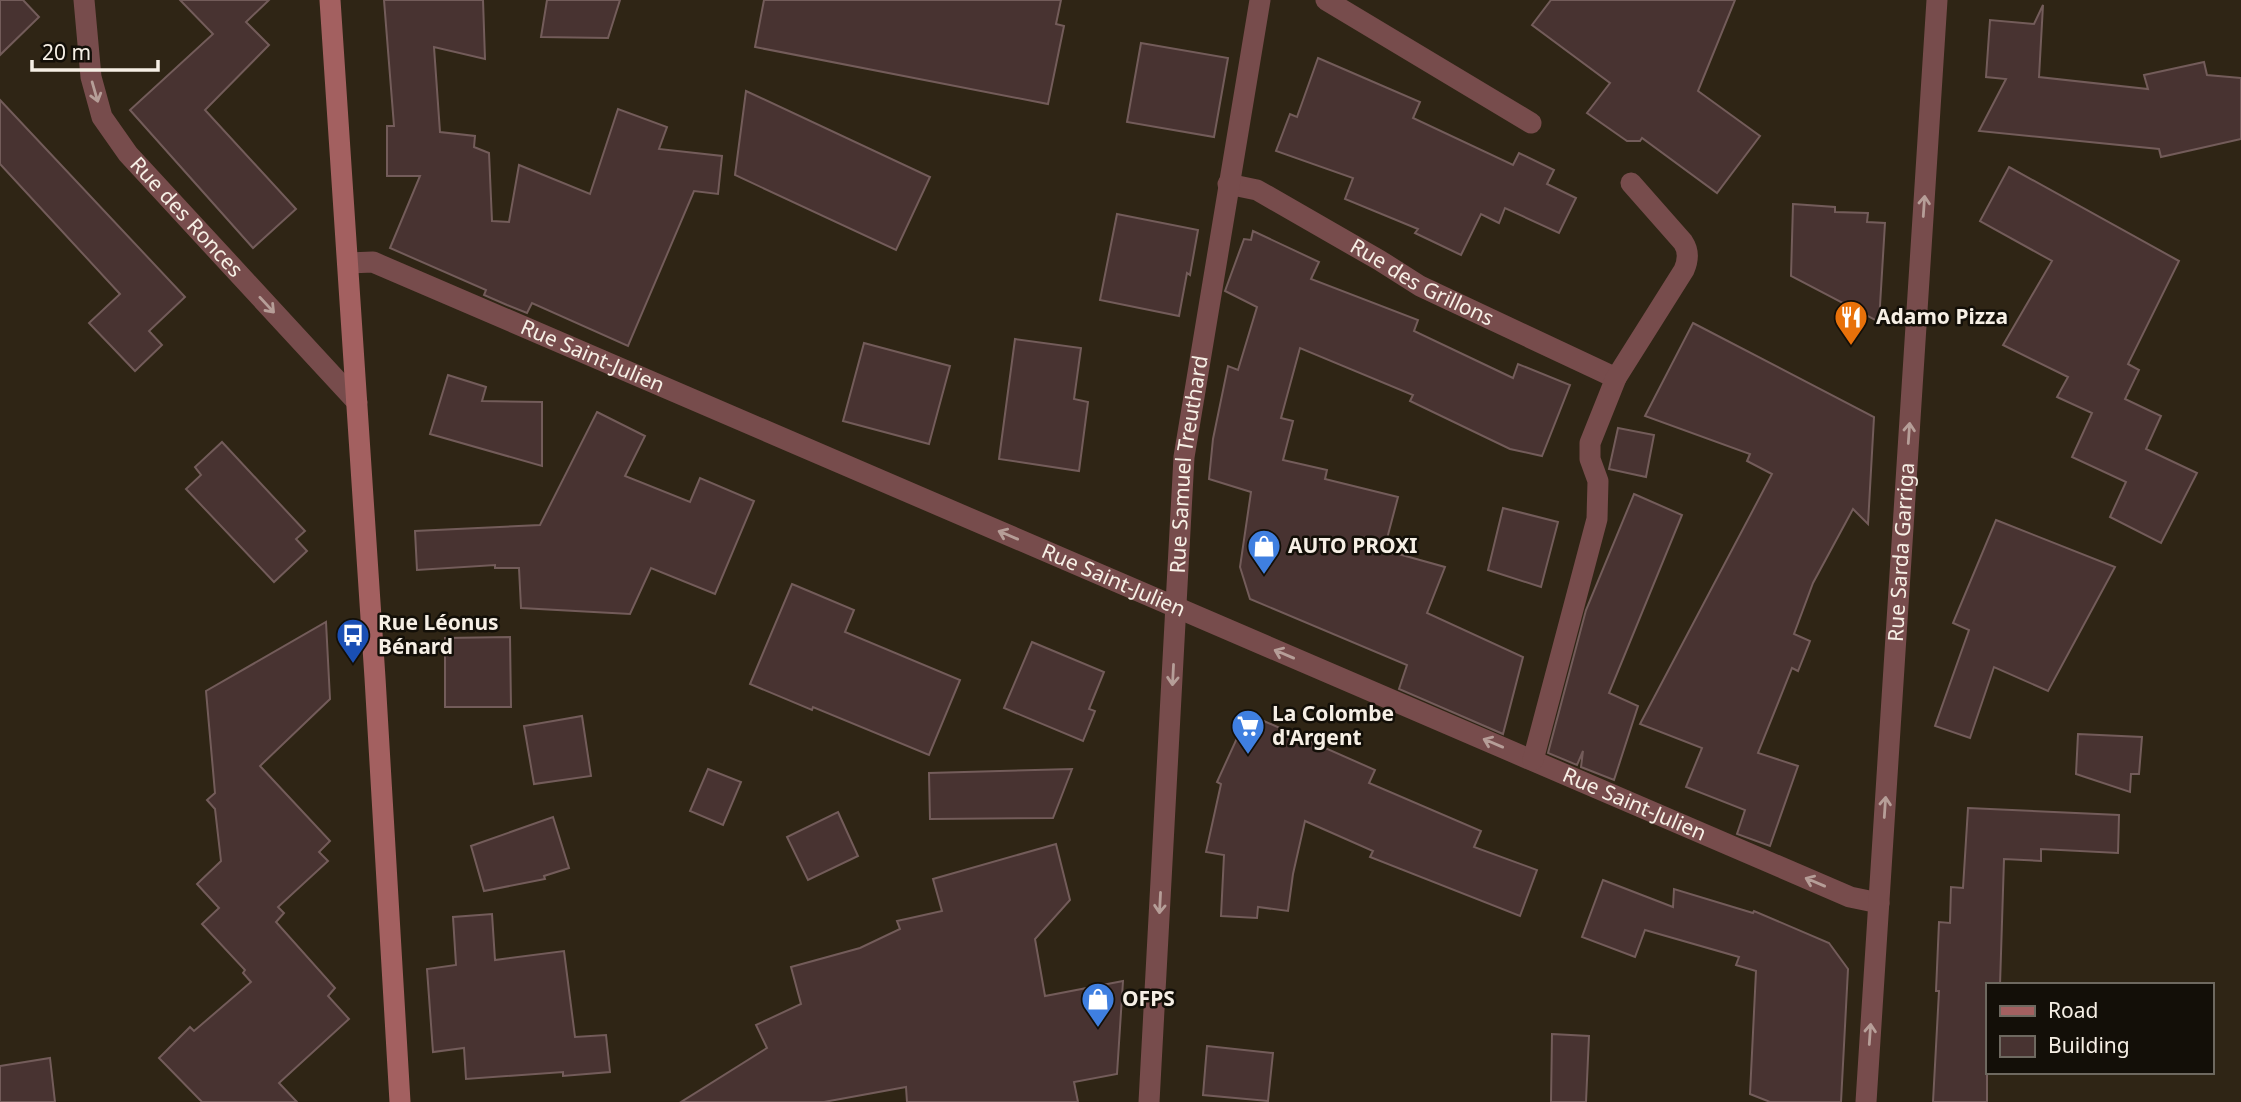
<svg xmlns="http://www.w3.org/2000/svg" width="2241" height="1102" viewBox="0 0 2241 1102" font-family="'Noto Sans',sans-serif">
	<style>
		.building { fill: #483331; stroke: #735c5a; stroke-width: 2 }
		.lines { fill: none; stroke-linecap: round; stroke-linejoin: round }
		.minor { stroke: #774c4c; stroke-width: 21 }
		.secondary { stroke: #a36060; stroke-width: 21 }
		.oneway { stroke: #b69e98 }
		.labels { text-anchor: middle; stroke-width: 5; stroke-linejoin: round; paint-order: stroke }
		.street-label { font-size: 21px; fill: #f6efe5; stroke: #130f08 }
		.poi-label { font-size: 21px; font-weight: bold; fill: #f6efe5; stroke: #130f08; text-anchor: start }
	</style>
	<rect width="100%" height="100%" fill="#2f2515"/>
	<g class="building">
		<path d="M0,0H23L39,17L0,55Z"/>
		<path d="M180,0H269L246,22L269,45L205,110L296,209L253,248L130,110L213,34Z"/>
		<path d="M384,0H483L485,59L434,47L440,132L475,136L474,147L489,153L492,221L509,222L519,165L590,194L618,109L667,127L659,149L722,156L718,194L694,191L628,346L532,303L527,313L507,305L484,295L486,290L390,248L420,176H387V126H394Z"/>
		<path d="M547,0H620L608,38L541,37Z"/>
		<path d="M764,0H1061L1056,24L1064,26L1048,104L755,47Z"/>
		<path d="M1551,0H1735L1698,91L1760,136L1717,193L1642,138L1640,141H1627L1587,113L1610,83L1532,25Z"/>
		<path d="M2043,5L2039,77L2148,89L2144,75L2204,62L2207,75L2241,78V139L2161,157L2159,149L1979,131L2006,79L1986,77L1990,20L2034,24Z"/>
		<path d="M1141,43L1228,58L1214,137L1127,122Z"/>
		<path d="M1318,58L1420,102L1413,118L1513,165L1519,153L1554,170L1547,184L1576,198L1559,233L1505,208L1499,223L1481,214L1461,255L1415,233L1418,229L1345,199L1353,178L1276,151L1290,114L1297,117Z"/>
		<path d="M746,91L930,177L896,250L735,175Z"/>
		<path d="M0,100L185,297L149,331L162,345L135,371L89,323L120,294L0,164Z"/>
		<path d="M2009,167L2179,261L2128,364L2139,370L2125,399L2161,416L2146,449L2197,473L2161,543L2110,517L2126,482L2072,457L2092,413L2057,397L2068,377L2003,345L2052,261L1980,221Z"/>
		<path d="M1793,204L1835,207V212L1868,213L1867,222L1885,223L1879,322L1791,276Z"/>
		<path d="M1117,214L1198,230L1190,275L1187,273L1179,316L1100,300Z"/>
		<path d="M1253,231L1319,262L1311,279L1418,320L1414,331L1513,378L1518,364L1570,385L1542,456L1510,449L1410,401L1413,395L1300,348L1281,418L1293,421L1283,460L1327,470L1325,479L1398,497L1384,550L1445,567L1427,613L1523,657L1503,734L1399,689L1407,665L1250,599L1240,567L1251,492L1209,479L1213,439L1228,366L1238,370L1257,307L1225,291L1244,239L1251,240Z"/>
		<path d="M1693,323L1874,417L1868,524L1853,509L1813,583L1794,634L1810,641L1798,671L1792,668L1758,753L1798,766L1770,846L1737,834L1745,810L1686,787L1702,748L1640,724L1772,474L1747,461L1750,454L1645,416Z"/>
		<path d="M1015,339L1081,348L1074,399L1088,402L1079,471L999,459Z"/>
		<path d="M864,343L950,366L929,444L843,421Z"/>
		<path d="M448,375L486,387L482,401L542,402V466L430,434Z"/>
		<path d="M597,412L645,436L625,476L690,502L700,478L754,501L715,594L651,568L630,614L521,608L519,568H495V565L417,570L415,531L540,525Z"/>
		<path d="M1618,428L1654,435L1646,477L1609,469Z"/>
		<path d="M222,442L305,531L296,539L307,551L274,582L186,489L201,475L195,467Z"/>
		<path d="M1634,494L1682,515L1609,693L1638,706L1614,780L1581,767L1583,751L1577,765L1548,753L1586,610Z"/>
		<path d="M1503,508L1558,522L1541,587L1488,570Z"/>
		<path d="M1996,520L2115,567L2048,691L1994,667L1970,738L1935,726L1969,630L1953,623Z"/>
		<path d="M792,584L854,610L845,632L960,680L929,755L813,707L812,710L750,684Z"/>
		<path d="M326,622L330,699L260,766L330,841L319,852L328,861L278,907L284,913L276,922L335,988L328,996L349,1019L279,1083L297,1102H202L159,1058L190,1027L194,1031L251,982L243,973L245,970L202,924L219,908L197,884L221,861L215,809L207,800L215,793L206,691Z"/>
		<path d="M510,637L511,707H445V638Z"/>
		<path d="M1032,642L1104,672L1089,709L1095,711L1083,741L1004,708Z"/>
		<path d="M1248,714L1375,770L1369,783L1481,831L1474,847L1537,870L1520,916L1370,857L1373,851L1305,821L1293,874L1288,911L1258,907L1257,918L1221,916L1224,855L1206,852L1221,784L1217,782Z"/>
		<path d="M582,716L591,776L534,784L524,726Z"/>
		<path d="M2078,734L2142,737L2139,774H2131L2130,792L2076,774Z"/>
		<path d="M708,769L741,782L723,825L690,811Z"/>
		<path d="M1072,769L1053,818L930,819L929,773Z"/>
		<path d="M1968,808L2119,815L2118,853L2041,849V861L2004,859L2000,985H1987V1102H1933L1939,991H1936L1939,922L1950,923L1951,887L1963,888Z"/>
		<path d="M838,812L858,856L808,880L787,837Z"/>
		<path d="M553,817L569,868L544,876L545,879L484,891L471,846Z"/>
		<path d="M1056,844L1070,900L1035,939L1045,996L1123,981L1117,1074L1074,1082L1078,1102H907L906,1087L824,1102H681L767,1048L756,1025L801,1004L791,967L860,948L900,929L897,921L942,911L933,879Z"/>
		<path d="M1603,880L1673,907L1674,889L1753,913L1754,911L1829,943L1848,969L1841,1102H1770L1750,1094L1756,971L1736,965L1739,957L1645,930L1635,957L1582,937Z"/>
		<path d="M492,914L495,960L564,951L575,1037L606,1035L610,1072L563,1076V1072L466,1079L464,1048L433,1052L427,969L456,965L453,917Z"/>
		<path d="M1552,1034L1589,1036L1586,1102H1551Z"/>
		<path d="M1207,1046L1273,1053L1268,1101L1203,1095Z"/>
		<path d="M50,1058L55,1102H0V1066Z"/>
	</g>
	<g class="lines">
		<g class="minor">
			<path id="s1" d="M84,0L91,77L102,117L128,154L357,402"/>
			<path d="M1326,0L1531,123"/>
			<path id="s2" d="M1228,184L1257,190L1379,260L1420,286L1616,378"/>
			<path id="s3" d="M348,263L373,262L1850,897L1879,903"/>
			<path d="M1533,760L1597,519L1598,481L1590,459V443L1616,378L1684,270C1688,261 1689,251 1683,242L1631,183"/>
			<path id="s4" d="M1149,1102L1184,457L1260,0"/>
			<path id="s5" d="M1866,1102L1937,0"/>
		</g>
		<path class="secondary" d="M330,0L375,678L400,1102"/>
	</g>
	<defs><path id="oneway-shaft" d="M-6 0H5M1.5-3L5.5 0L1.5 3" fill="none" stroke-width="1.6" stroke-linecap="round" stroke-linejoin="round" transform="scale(1.75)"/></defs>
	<g class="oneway">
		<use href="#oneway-shaft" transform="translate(95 92) rotate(74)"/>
		<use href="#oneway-shaft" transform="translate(1924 206) rotate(-86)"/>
		<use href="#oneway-shaft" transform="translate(267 305) rotate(47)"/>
		<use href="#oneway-shaft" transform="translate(1909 433) rotate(-86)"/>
		<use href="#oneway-shaft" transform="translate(1008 535) rotate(-157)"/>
		<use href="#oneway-shaft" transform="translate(1284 654) rotate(-157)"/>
		<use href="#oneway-shaft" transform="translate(1173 675) rotate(93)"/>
		<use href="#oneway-shaft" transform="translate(1493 743) rotate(-157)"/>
		<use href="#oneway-shaft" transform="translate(1885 807) rotate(-86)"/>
		<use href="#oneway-shaft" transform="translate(1815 882) rotate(-157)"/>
		<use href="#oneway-shaft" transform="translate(1160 903) rotate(93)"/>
		<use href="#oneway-shaft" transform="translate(1870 1034) rotate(-86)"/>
	</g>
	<defs>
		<symbol id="restaurant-pin" viewBox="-11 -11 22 30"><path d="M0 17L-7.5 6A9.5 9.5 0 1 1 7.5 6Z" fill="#e8710a" stroke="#130f08"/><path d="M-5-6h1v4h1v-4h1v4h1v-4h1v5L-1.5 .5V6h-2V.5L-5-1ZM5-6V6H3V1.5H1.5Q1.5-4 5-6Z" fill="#fff"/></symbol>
		<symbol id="shop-pin" viewBox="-11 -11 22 30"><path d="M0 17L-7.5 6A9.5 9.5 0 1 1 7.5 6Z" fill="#3f7fe0" stroke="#130f08"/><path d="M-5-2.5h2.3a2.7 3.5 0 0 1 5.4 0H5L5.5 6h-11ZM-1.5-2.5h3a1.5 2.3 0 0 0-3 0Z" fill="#fff"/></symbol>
		<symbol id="bus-pin" viewBox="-11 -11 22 30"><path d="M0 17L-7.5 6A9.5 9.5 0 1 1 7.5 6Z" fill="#1a4fb4" stroke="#130f08"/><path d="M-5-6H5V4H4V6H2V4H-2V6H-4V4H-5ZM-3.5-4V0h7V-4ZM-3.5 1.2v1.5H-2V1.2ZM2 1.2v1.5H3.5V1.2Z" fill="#fff"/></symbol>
		<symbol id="supermarket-pin" viewBox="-11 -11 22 30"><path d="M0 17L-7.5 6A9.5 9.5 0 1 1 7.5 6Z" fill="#3f7fe0" stroke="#130f08"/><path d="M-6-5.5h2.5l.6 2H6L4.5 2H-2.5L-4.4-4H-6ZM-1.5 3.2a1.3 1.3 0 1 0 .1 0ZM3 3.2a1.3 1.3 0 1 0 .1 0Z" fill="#fff"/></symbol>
	</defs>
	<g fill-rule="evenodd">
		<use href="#restaurant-pin" x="1832" y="298" width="38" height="52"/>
		<use href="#shop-pin" x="1245" y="527" width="38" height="52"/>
		<use href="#bus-pin" x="334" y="616" width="38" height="52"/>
		<use href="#supermarket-pin" x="1229" y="707" width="38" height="52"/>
		<use href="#shop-pin" x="1079" y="980" width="38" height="52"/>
	</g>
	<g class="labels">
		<g class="street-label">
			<text dy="7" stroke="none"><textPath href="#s1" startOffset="250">Rue des Ronces</textPath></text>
			<text dy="7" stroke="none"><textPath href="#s2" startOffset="219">Rue des Grillons</textPath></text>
			<text dy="7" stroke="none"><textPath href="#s3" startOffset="264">Rue Saint-Julien</textPath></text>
			<text dy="7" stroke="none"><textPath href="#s4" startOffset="639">Rue Samuel Treuthard</textPath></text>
			<text dy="7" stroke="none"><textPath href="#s5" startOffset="551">Rue Sarda Garriga</textPath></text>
			<text dy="7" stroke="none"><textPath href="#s3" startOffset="831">Rue Saint-Julien</textPath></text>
			<text dy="7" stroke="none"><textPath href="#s3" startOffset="1398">Rue Saint-Julien</textPath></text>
		</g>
		<g class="poi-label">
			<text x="1876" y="324">Adamo Pizza</text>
			<text x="1288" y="553">AUTO PROXI</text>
			<text x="378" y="630">Rue Léonus<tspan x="378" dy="24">Bénard</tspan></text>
			<text x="1272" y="721">La Colombe<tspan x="1272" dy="24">d'Argent</tspan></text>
			<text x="1122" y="1006">OFPS</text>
		</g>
	</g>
	<rect x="1986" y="983" width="228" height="91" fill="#130f08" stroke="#6e6960" stroke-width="2"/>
	<rect x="2000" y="1006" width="35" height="10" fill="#a36060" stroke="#6e6960" stroke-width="2"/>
	<text x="2048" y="1018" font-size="21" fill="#f6efe5">Road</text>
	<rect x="2000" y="1036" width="35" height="21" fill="#483331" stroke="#6e6960" stroke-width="2"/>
	<text x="2048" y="1053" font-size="21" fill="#f6efe5">Building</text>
	<path d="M32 60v10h126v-10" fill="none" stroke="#f6efe5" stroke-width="3.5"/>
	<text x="42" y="60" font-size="21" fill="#f6efe5" stroke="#130f08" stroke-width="5" paint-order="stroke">20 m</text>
</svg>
